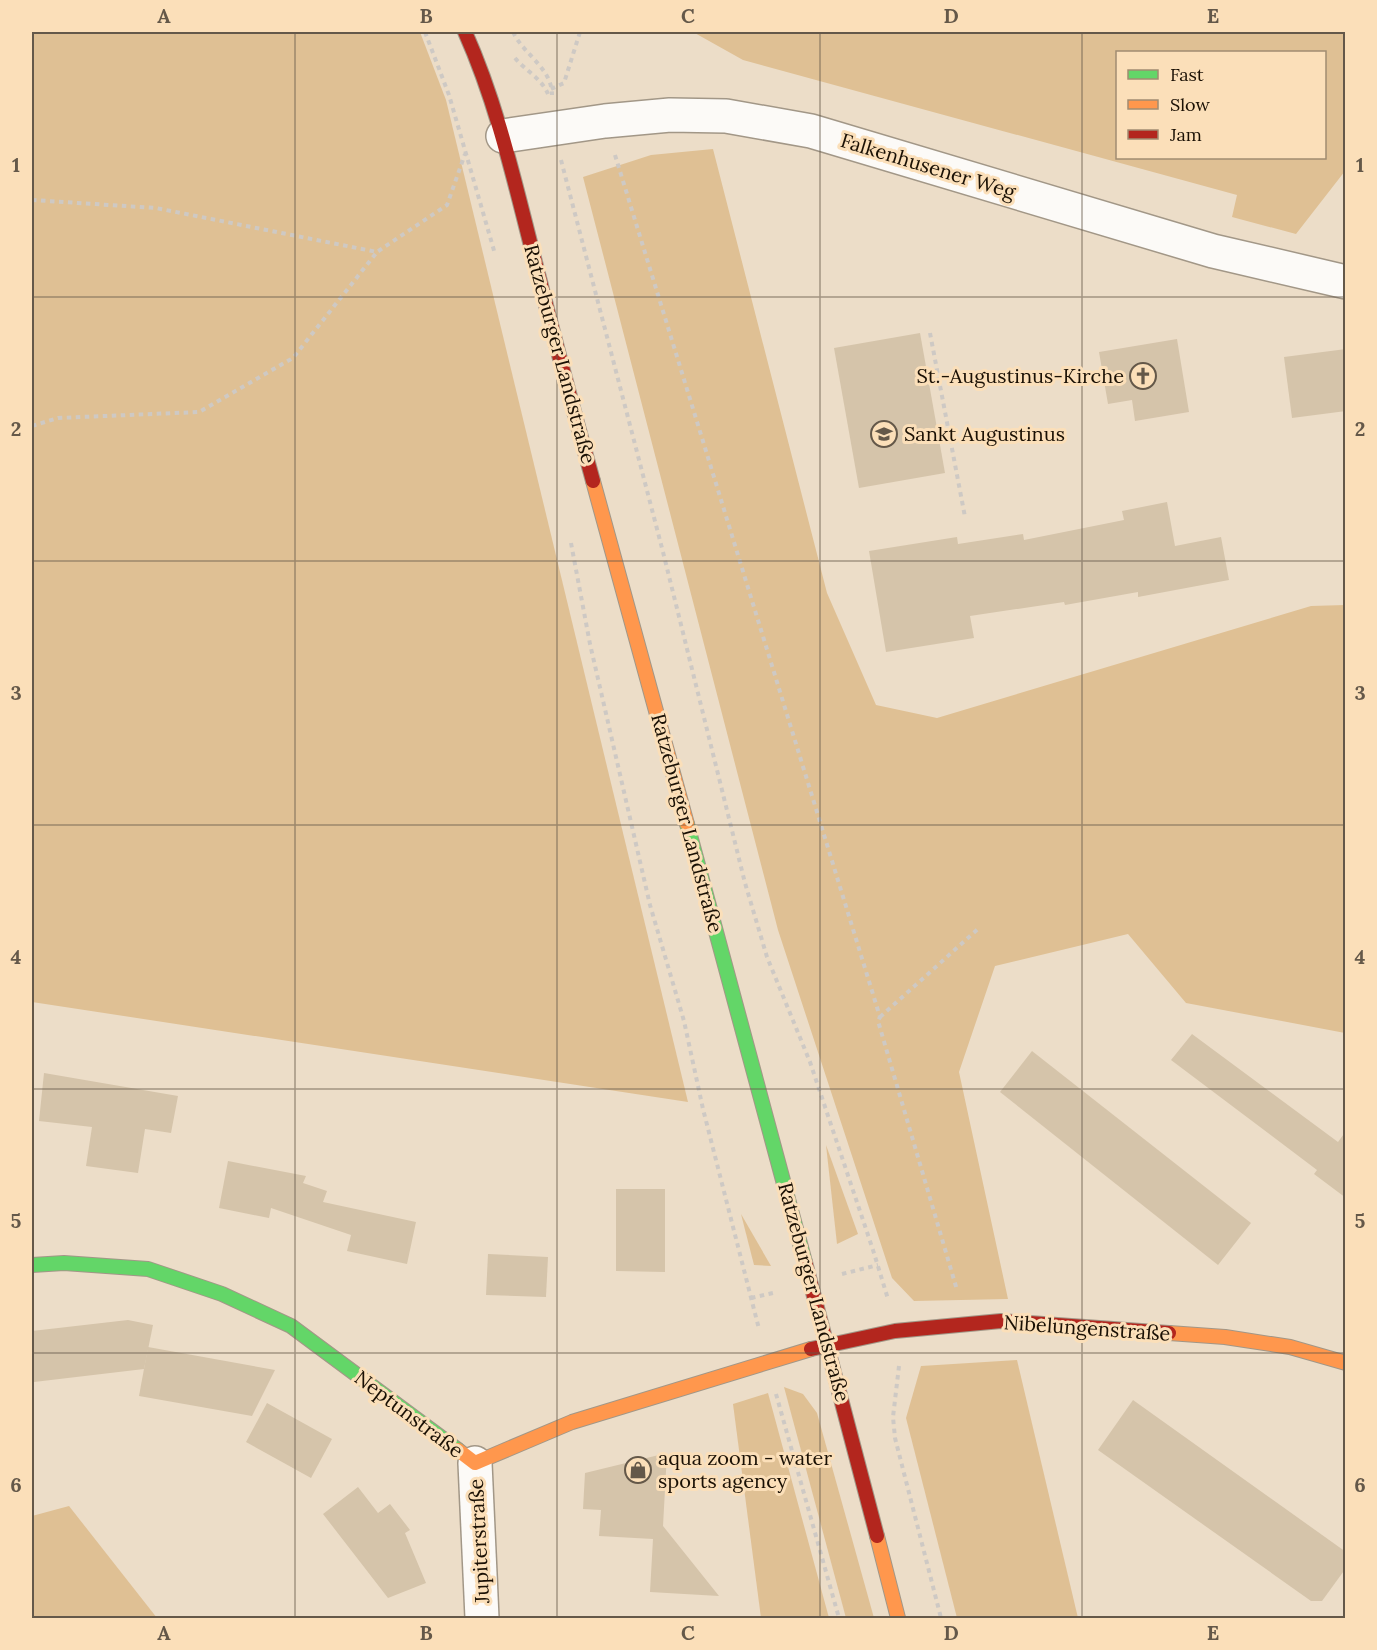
<svg xmlns="http://www.w3.org/2000/svg" width="1377" height="1650" viewBox="0 0 1377 1650" font-family="Lora,serif">
	<style>
		.green { fill: #dfc094; fill-rule: evenodd }
		.building { fill: #d5c4aa }
		.lines { fill: none; stroke-linecap: round; stroke-linejoin: round }
		.street-casing { stroke: #a29787; stroke-width: 36 }
		.fast-casing { stroke: #a29787; stroke-width: 16 }
		.slow-casing { stroke: #a29787; stroke-width: 16 }
		.jam-casing { stroke: #a29787; stroke-width: 16 }
		.path { stroke: #cec9c4; stroke-width: 4; stroke-dasharray: 4.5 4.5; stroke-linecap: butt }
		.street { stroke: #fcfaf7; stroke-width: 33 }
		.fast { stroke: #63d668; stroke-width: 14 }
		.slow { stroke: #ff974d; stroke-width: 14 }
		.jam { stroke: #b3261e; stroke-width: 14 }
		.grid { fill: none; stroke: #645849; stroke-width: 1.5; stroke-opacity: 0.55 }
		.labels { text-anchor: middle; stroke-width: 6; stroke-linejoin: round; paint-order: stroke }
		.street-label { font-size: 20px; fill: #1a1004; stroke: #fbdfb9 }
		.poi-label { font-size: 20px; fill: #1a1004; stroke: #fbdfb9; text-anchor: start }
		.neatline { fill: none; stroke: #645849; stroke-width: 2 }
		.grid-label { font-size: 20px; text-anchor: middle; font-weight: bold; fill: #645849 }
	</style>
	<rect width="100%" height="100%" fill="#ecddc8"/>
	<g class="green">
		<path d="M32,32H420L446,100L688,1102L32,1002Z"/>
		<path d="M693,32H1345V171L1296,234L1232,217L1237,195L743,60ZM1118,52H1324V158H1118Z"/>
		<path d="M713,149L827,593L876,705L937,718L1311,606L1345,605V1033L1186,1003L1128,934L995,966L959,1072L1008,1299L914,1301L892,1278L778,930L583,177L651,155Z"/>
		<path d="M826,1145L858,1234L837,1244Z"/>
		<path d="M741,1214L771,1266L754,1265Z"/>
		<path d="M1017,1360L1078,1618H957L906,1418L921,1366Z"/>
		<path d="M784,1387L803,1394L817,1413L874,1618H846Z"/>
		<path d="M768,1393L829,1618H761L733,1404Z"/>
		<path d="M69,1506L157,1618H32V1516Z"/>
	</g>
	<g class="building">
		<path d="M920,333L945,473L859,488L834,348Z"/>
		<path d="M1177,339L1189,412L1135,421L1132,400L1108,404L1099,352Z"/>
		<path d="M1346,349V411L1292,418L1284,357Z"/>
		<path d="M1167,502L1175,546L1221,537L1229,580L1138,597V592L1065,605L1064,602L970,616L974,638L886,652L869,551L957,537L958,544L1023,534L1024,540L1124,520L1122,511Z"/>
		<path d="M1192,1034L1338,1142L1346,1131V1198L1314,1174L1317,1170L1171,1060Z"/>
		<path d="M1032,1051L1251,1223L1218,1265L1000,1092Z"/>
		<path d="M44,1073L178,1096L171,1133L145,1129L138,1173L86,1166L92,1127L39,1121Z"/>
		<path d="M228,1161L306,1176L303,1183L327,1191L323,1202L416,1222L407,1264L347,1251L351,1235L271,1208L269,1218L219,1208Z"/>
		<path d="M616,1189H665V1272L616,1271Z"/>
		<path d="M488,1254L548,1257L546,1297L486,1295Z"/>
		<path d="M128,1320L153,1325L144,1369L34,1382L32,1331Z"/>
		<path d="M148,1347L275,1370L252,1416L139,1396Z"/>
		<path d="M1133,1400L1346,1552V1568L1322,1601H1311L1098,1450Z"/>
		<path d="M267,1403L332,1439L311,1478L246,1442Z"/>
		<path d="M667,1453L663,1526L719,1596L650,1592L653,1539L599,1536L601,1510L583,1509L585,1473Z"/>
		<path d="M358,1487L378,1513L390,1504L410,1530L405,1533L426,1583L388,1598L323,1514Z"/>
	</g>
	<g class="lines">
		<defs>
			<g id="street">
				<path d="M503,136L605,121L670,115L726,116L811,131L1213,251L1346,282"/>
				<path d="M475,1463L482,1618"/>
			</g>
			<g id="fast">
				<path d="M687,824L805,1262"/>
				<path d="M32,1265L64,1263L148,1269L222,1294L291,1326L458,1450"/>
			</g>
			<g id="slow">
				<path d="M593,481L687,824"/>
				<path d="M1169,1333L1225,1337L1290,1347L1346,1363"/>
				<path d="M458,1450L475,1463L572,1422L811,1349"/>
				<path d="M877,1536L898,1618"/>
			</g>
			<g id="jam">
				<path d="M465,32C495,99 512,171 530,242C550,322 571,402 593,481"/>
				<path d="M805,1262L877,1536"/>
				<path d="M811,1349L895,1331L1001,1321L1169,1333"/>
			</g>
		</defs>
		<use href="#street" class="street-casing"/>
		<use href="#fast" class="fast-casing"/>
		<use href="#slow" class="slow-casing"/>
		<use href="#jam" class="jam-casing"/>
		<g class="path">
			<path d="M425,32L449,95L495,254"/>
			<path d="M513,32C524,55 552,68 552,95"/>
			<path d="M515,58C525,70 542,79 548,94"/>
			<path d="M551,89L564,83L580,32"/>
			<path d="M615,155L880,1017L878,1021L957,1290"/>
			<path d="M561,160L663,552L745,883L767,957L810,1062L873,1250L888,1299"/>
			<path d="M32,200L156,208L377,252L447,205L465,154"/>
			<path d="M930,333L965,517"/>
			<path d="M32,426L58,418L199,412L293,358L377,252"/>
			<path d="M571,543L590,644L650,905L684,1021L703,1109L759,1329"/>
			<path d="M880,1017L978,929"/>
			<path d="M842,1274L878,1265"/>
			<path d="M751,1298L777,1292"/>
			<path d="M899,1366L893,1417L895,1438L941,1618"/>
			<path d="M776,1394L839,1618"/>
		</g>
		<use href="#street" class="street"/>
		<use href="#fast" class="fast"/>
		<use href="#slow" class="slow"/>
		<use href="#jam" class="jam"/>
	</g>
	<path class="grid" d="M295,32V1618M557,32V1618M820,32V1618M1082,32V1618M32,297H1346M32,561H1346M32,825H1346M32,1089H1346M32,1353H1346"/>
	<defs>
		<symbol id="church-ring" viewBox="-11 -11 22 22"><circle r="9.5" fill="#fbdfb9" stroke="#645849" stroke-width="1.5"/><path d="M-1.2-6h2.4v3.5h3.3v2.4h-3.3V6h-2.4V-.1h-3.3v-2.4h3.3Z" fill="#645849"/></symbol>
		<symbol id="school-ring" viewBox="-11 -11 22 22"><circle r="9.5" fill="#fbdfb9" stroke="#645849" stroke-width="1.5"/><path d="M0-5L7-2L0 1L-7-2ZM-4 1L0 2.5L4 1V4Q0 6-4 4Z" fill="#645849"/></symbol>
		<symbol id="shop-ring" viewBox="-11 -11 22 22"><circle r="9.5" fill="#fbdfb9" stroke="#645849" stroke-width="1.5"/><path d="M-5-2.5h2.3a2.7 3.5 0 0 1 5.4 0H5L5.5 6h-11ZM-1.5-2.5h3a1.5 2.3 0 0 0-3 0Z" fill="#645849"/></symbol>
	</defs>
	<g fill-rule="evenodd">
		<use href="#church-ring" x="1128" y="361" width="30" height="30"/>
		<use href="#school-ring" x="869" y="419" width="30" height="30"/>
		<use href="#shop-ring" x="623" y="1455" width="30" height="30"/>
	</g>
	<g class="labels">
		<g class="street-label">
			<text transform="translate(928 166) rotate(17)" y="7">Falkenhusener Weg</text>
			<text transform="translate(560 354) rotate(75)" y="7">Ratzeburger Landstraße</text>
			<text transform="translate(687 823) rotate(75)" y="7">Ratzeburger Landstraße</text>
			<text transform="translate(814 1292) rotate(75)" y="7">Ratzeburger Landstraße</text>
			<text transform="translate(1087 1328) rotate(4)" y="7">Nibelungenstraße</text>
			<text transform="translate(409 1414) rotate(37)" y="7">Neptunstraße</text>
			<text transform="translate(479 1541) rotate(-93)" y="7">Jupiterstraße</text>
		</g>
		<g class="poi-label">
			<text x="1124" y="383" text-anchor="end">St.-Augustinus-Kirche</text>
			<text x="904" y="441">Sankt Augustinus</text>
			<text x="658" y="1465">aqua zoom - water<tspan x="658" dy="23">sports agency</tspan></text>
		</g>
	</g>
	<rect width="1377" height="1650" fill="none" stroke="#fbdfb9" stroke-width="66"/>
	<rect x="1116" y="51" width="210" height="108" fill="#fbdfb9" stroke="#a18c71" stroke-width="1.5"/>
	<rect x="1128" y="70" width="30" height="9" fill="#63d668" stroke="#a18c71" stroke-width="1.5"/>
	<text x="1170" y="81" font-size="18" fill="#1a1004">Fast</text>
	<rect x="1128" y="100" width="30" height="9" fill="#ff974d" stroke="#a18c71" stroke-width="1.5"/>
	<text x="1170" y="111" font-size="18" fill="#1a1004">Slow</text>
	<rect x="1128" y="130" width="30" height="9" fill="#b3261e" stroke="#a18c71" stroke-width="1.5"/>
	<text x="1170" y="141" font-size="18" fill="#1a1004">Jam</text>
	<rect x="33" y="33" width="1311" height="1584" class="neatline"/>
	<g class="grid-label">
		<text x="164" y="23">A</text>
		<text x="426" y="23">B</text>
		<text x="688" y="23">C</text>
		<text x="951" y="23">D</text>
		<text x="1213" y="23">E</text>
		<text x="16" y="172">1</text>
		<text x="1360" y="172">1</text>
		<text x="16" y="436">2</text>
		<text x="1360" y="436">2</text>
		<text x="16" y="700">3</text>
		<text x="1360" y="700">3</text>
		<text x="16" y="964">4</text>
		<text x="1360" y="964">4</text>
		<text x="16" y="1228">5</text>
		<text x="1360" y="1228">5</text>
		<text x="16" y="1492">6</text>
		<text x="1360" y="1492">6</text>
		<text x="164" y="1640">A</text>
		<text x="426" y="1640">B</text>
		<text x="688" y="1640">C</text>
		<text x="951" y="1640">D</text>
		<text x="1213" y="1640">E</text>
	</g>
</svg>
